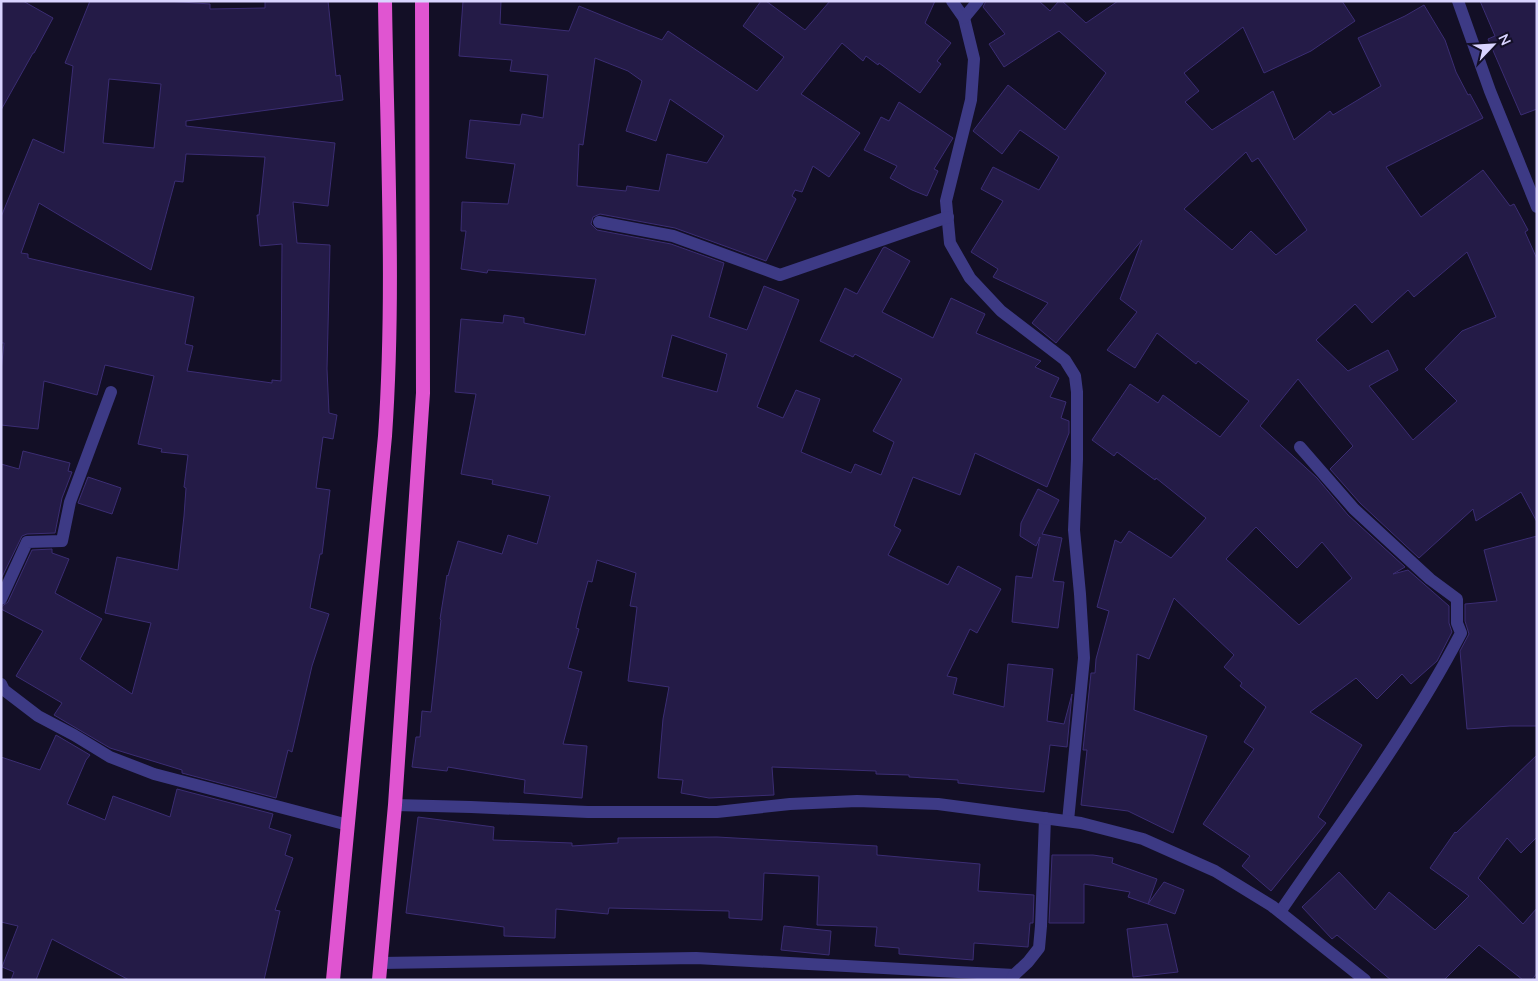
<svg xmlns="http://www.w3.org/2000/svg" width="1538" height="981" viewBox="0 0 1538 981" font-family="'Nunito Sans',sans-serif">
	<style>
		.building { fill: #241b47; stroke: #3b2d73; fill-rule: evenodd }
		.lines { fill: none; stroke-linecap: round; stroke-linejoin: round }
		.service { stroke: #3d3a85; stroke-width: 12 }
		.minor { stroke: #3d3a85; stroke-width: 12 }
		.tertiary { stroke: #3d3a85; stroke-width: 12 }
		.trunk { stroke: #e055d1; stroke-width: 14 }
	</style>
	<rect width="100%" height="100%" fill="#130f26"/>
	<g class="building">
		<path d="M1,1H23L53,18L34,53H33L1,110Z"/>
		<path d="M90,1H167L210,4V9L265,8V1H328L336,76L340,75L343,100L186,121V126L335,143L328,206L293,202L297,243L330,245L327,369L329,413L337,415L333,439L323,437L316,488L330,490L322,554H320L310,608L329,614L312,666L292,752L288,750L276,798L182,773V770L110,748L54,715L62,703L16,676L43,631L1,609V607L8,602L32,550L52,549V553L69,559L55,593L102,619L80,659L132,694L151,623L105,613L117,557L178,570L184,516L186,488L184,487L188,455L161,452L162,449L138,444L154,376L105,365L97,395L44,381L38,429L1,425V371L4,343H1V217L33,139L64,153L73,66L65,63ZM109,79L161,84L154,148L103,143ZM186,154L265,157L259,215H257L260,246L282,244L281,381L272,380V383L187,371L193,346L185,344L194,297L28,258V254L21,253L39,203L151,270L175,181L183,182Z"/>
		<path d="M463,1H501L500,24L569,31L579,6L662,40L668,31L757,91L784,57L743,26L761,1H766L805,30L830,1H935L925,23L951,43L937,61L941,64L920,93L879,63L878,65L866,56L863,61L842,43L801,94L860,133L829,177L813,166L802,192L795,190L792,196L796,199L766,261L675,228L600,214L593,217L591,224L597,230L671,244L724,263L709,317L747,330L764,286L799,300L757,407L783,418L796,390L820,399L801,452L851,473L855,464L881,475L894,442L873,431L902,379L855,354L853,357L820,341L845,288L857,294L883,248L885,247L910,261L882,312L933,338L951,298L985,314L976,333L1041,361L1035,367L1059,378L1050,397L1066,402L1061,418L1069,421V433L1047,487L975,453L960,495L913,477L894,526L901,530L888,555L948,585L958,566L1001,589L977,633L970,629L947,676L957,678L953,694L1004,707L1008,664L1053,669L1047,721L1064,724L1072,694L1067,747L1050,745L1044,792L958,783V780L909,777V775L876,774V771L772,767L774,795L709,798L681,793L683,780L658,778L663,719L669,687L628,681L637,607L630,606L636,573L597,560L592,582L588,581L581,607L576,628L579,629L568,668L582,672L563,744L587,746L582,798L524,793L525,780L448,767L447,771L412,767L416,737H420L422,711L431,712L441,620L440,619L447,575L448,576L458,541L502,554L508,535L537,544L550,496L492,484L493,480L461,474L476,394L455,392L461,319L503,323L504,315L524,318V323L585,335L596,279L488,270L487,273L461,269L466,231H461L462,202L508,204L515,164L466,158L470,120L520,125L522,114L543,118L548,75L510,71L512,60L459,56ZM595,58L628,71L642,81L626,131L656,141L670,99L724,136L707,163L667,154L659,191L627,186L626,191L577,186L579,144L583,145ZM672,335L727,354L717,392L662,377Z"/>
		<path d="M986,1H1039L1050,11L1059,1H1062L1086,23L1118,1H1342L1355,21L1311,51L1264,73L1243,27L1184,73L1199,91L1185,102L1212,130L1273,91L1294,140L1330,111L1333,115L1381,86L1358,38L1405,16L1424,5L1445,40L1456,72L1468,95L1470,94L1483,118L1386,167L1421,217L1483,170L1510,206L1514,204L1528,230L1525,232L1537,259V522L1521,492L1476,521L1473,509L1419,558L1360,503L1330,469L1353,446L1298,379L1260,426L1317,478L1348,515L1405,567L1393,574L1408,570L1449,606V623L1452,632L1437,661L1411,684L1402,674L1377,699L1356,678L1310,712L1362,745L1318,817L1326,823L1271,891L1242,866L1250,856L1203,824L1254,749L1244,742L1266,707L1240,686L1242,683L1224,667L1234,655L1174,598L1149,659L1137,654L1134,710L1207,736L1173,833L1128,811L1081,805L1087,750H1083L1091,673H1095L1096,659L1109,611L1097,607L1115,540L1121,543L1129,531L1171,558L1206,518L1156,478L1155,480L1117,452L1114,456L1092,440L1130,384L1158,403L1163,395L1220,437L1249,401L1198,361L1196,364L1157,333L1135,368L1107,350L1137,312L1120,299L1142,240L1056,343L1032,323L1048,303L993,277L998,269L971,252L1003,201L981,189L993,167L1039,190L1059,157L1020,130L1002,154L973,131L1008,85L1065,130L1106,73L1059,31L1004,67L989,44L1005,34L983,7ZM1246,152L1252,162L1258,158L1307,230L1276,255L1251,231L1232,250L1184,209ZM1467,252L1496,317L1462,331L1425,369L1457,401L1413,440L1369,386L1398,370L1388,350L1348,371L1316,340L1355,304L1372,323L1408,290L1414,297ZM1256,527L1297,568L1322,542L1352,578L1299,625L1226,559Z"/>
		<path d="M1480,1H1537V109L1521,115L1488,39L1495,36Z"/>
		<path d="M899,102L953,138L934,169L938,171L927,196L912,190L890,178L897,166L864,150L881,117L889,121Z"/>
		<path d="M23,451L70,463L68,471L72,472L62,498L55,533L27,534L22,536L1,579V464L19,469Z"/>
		<path d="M88,477L121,488L112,514L78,503Z"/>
		<path d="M1038,489L1059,500L1042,534L1062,538L1053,581L1064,582L1058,628L1012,622L1016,576L1032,578L1040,537L1036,546L1020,536L1021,523Z"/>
		<path d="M1537,536V726H1510L1467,729L1460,651L1469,634L1465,621V604L1497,601L1484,550Z"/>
		<path d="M56,735L90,755L86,760L67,804L105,820L113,796L170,817L177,789L273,814L269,828L291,835L285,855L293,858L275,910L280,911L264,980H129L52,939L36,980H11L14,972L2,967L18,926L1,922V757L40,770Z"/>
		<path d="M1537,755V837L1521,853L1507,838L1478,878L1523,924L1537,908V973L1532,980H1523L1479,945L1444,980H1391L1337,935L1332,939L1302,907L1339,872L1375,910L1389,892L1435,930L1469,896L1430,868L1455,832L1456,833Z"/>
		<path d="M418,817L494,827L493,840L572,843V846L618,843V838L717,837L877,846V855L980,864L978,891L1034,895L1033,923H1030L1028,947L974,943L973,960L899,954V948L875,946L877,927L817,925L819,876L764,873L762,920L729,918V911L609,908L608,914L556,909L555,938L504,936V927L406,913Z"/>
		<path d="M1052,855H1093L1113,858L1112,863L1157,879L1148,904L1128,897L1130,892L1084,884V923H1049Z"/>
		<path d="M1164,882L1184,890L1175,914L1148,904Z"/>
		<path d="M1167,924L1178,972L1133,977L1127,929Z"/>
		<path d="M784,926L831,931L829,955L781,950Z"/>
	</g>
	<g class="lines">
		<g class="service">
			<path d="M380,963L696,958L1014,975"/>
			<path d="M1012,980L1014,975L1028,962L1039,948L1041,926L1045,818"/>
		</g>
		<g class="minor">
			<path d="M952,1L964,18L974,59L971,100L946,201L950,243L970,278L1001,311L1065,360L1075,376L1077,392V459L1074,530L1080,594L1084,658L1068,821"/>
			<path d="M1458,1L1490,91L1537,207"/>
			<path d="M964,18L978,1"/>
			<path d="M599,222L673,236L780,275L948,217"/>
			<path d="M1,599L27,542L62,541L70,502L111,392"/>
			<path d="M1,684L4,690L38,716L74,735L110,757L154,774L348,825"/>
			<path d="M1280,912C1342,821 1410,731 1461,633L1457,623V599L1430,579L1354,509L1300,447"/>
		</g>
		<path class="tertiary" d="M395,805L471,807L588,812H717L790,804L857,801L938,804L1081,823L1143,839L1215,871L1272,906L1365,980"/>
		<g class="trunk">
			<path d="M333,980L385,436C395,292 387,146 385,1"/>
			<path d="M379,980L395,805L423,393L422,1"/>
		</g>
	</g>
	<rect width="1538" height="981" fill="none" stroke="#d9d4ff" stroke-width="5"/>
	<g transform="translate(1493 45) rotate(65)" stroke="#130f26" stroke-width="4" paint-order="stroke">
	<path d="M0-4L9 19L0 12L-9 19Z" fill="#d9d4ff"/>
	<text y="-8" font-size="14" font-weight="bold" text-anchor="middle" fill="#d9d4ff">N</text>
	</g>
</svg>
